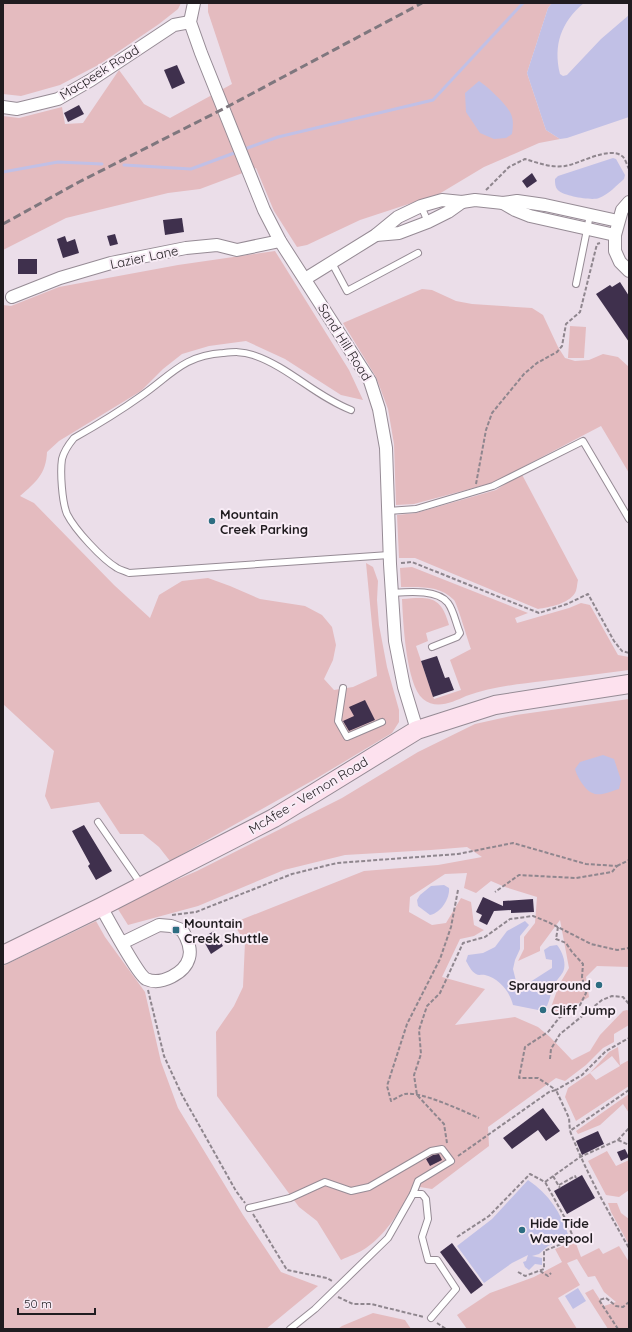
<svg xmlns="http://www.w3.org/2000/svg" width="632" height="1332" viewBox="0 0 632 1332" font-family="Quicksand,sans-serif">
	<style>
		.green { fill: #e4bbbf; fill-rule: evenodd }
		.water { fill: #c1c0e6 }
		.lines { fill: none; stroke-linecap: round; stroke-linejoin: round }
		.stream { stroke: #c1c0e6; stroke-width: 3 }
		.building { fill: #3f304d }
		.service-casing { stroke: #968b95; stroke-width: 8 }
		.minor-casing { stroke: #968b95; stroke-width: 14 }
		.secondary-casing { stroke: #968b95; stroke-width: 20 }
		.path { stroke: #8f868e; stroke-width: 2; stroke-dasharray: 4 2; stroke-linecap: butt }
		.service { stroke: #fff; stroke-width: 6 }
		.minor { stroke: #fff; stroke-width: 12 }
		.secondary { stroke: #fde1ee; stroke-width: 18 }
		.rail { stroke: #7f777e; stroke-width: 3; stroke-dasharray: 8 4; stroke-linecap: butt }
		.poi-dot { fill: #2d6d81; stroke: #f8ecf6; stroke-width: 1.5 }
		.labels { text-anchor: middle; stroke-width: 4; stroke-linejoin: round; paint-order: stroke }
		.street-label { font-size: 13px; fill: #201c20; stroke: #f8ecf6 }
		.poi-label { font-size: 13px; font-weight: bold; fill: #201c20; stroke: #f8ecf6; text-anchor: start }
	</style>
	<rect width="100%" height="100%" fill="#ebdee9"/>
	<g class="green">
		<path d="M3,3H181L178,9L159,24L100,64L60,85L21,96L3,94Z"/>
		<path d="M208,3H552L548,8L527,73L546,130L560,139L539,143L514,154L484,167L439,194L360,220L307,245L297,247L274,211L256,168L200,189L168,193L66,218L3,250V116L19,118L62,107L65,124L83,123L119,70L144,104L170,118L232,84L208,12Z"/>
		<path d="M275,251L349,370L363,400L341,395L285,359L246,341L209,346L182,354L163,369L141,391L59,441L47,452C46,474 36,482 20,496L34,503L114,585L150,618L159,595L182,581L208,578L230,586L260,599L305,606L322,615L332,627L336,645L333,660L324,679L334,690L353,687L377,676L366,563L373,567L378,581L377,600L379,625L387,667L399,710V722L392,733L317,778L170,861L159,847L143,834H120L99,802L51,809L45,796L54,751L3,704V305L11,306L59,287L178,265Z"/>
		<path d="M422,289L432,290L456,301L472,304L532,308L543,315L558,347L565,358L575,361L589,360L603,354L618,357L629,367V473L601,426L519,469L578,580C577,584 577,590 575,593C568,604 550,607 538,609L415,558H399L397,515L416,513L496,490L505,484L501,478L492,483L414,504L396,505L394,444L388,409L376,377L343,323Z"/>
		<path d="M570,326L586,327L584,358H568Z"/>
		<path d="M412,567L528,613L515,618L517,623L569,608L581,603L590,605L618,655L629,657V670C601,674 572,677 544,681C518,684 491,687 466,696C453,702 436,710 423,699C406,685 403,621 402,599C429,597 441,595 449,625L426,633L428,641L416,646L434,699L461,690L450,660L471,649C468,641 457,603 454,600C440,585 419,587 401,587L400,568Z"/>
		<path d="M629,699V967L597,966L586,977L589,997L557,1016L550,1010L559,985L569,968L560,920L540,947V951L518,961L524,949V937L535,923L537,897L505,887L491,881L476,893L464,888L467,873L445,874L410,897L409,912L432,925L446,923L461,898L471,902L474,925L484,930L474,936L460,939L442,977L485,989L455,1025L515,1017L538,1027L550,1037L572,1060L590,1051L600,1035L623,1011L627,1010L629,1011V1025L614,1034V1042L603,1048L586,1065L565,1081L556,1078L488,1127L489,1146L432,1189L414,1186C401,1208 388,1233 366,1248C359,1253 349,1256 341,1260L317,1221L299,1207L217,1096L216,1032L234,1006L243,987L245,942L233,923L364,871L438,865L482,857L467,847L431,850L345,855L284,870L198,906L128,925L116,906L197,871L342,798L418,752L475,724L516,715Z"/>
		<path d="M96,921L105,937L145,992L161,1062L178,1108L243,1215L281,1272L318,1286L266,1329H3V966Z"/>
		<path d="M618,1047L620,1065L629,1060V1086L576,1121L565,1097L568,1088L590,1073L609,1052ZM612,1056L620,1066L596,1080L590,1073Z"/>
		<path d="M629,1094V1113L623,1104L600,1125L578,1134L576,1131Z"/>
		<path d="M607,1151L616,1166L629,1160V1190L619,1197L606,1195L588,1161Z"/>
		<path d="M608,1203H617L621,1213L629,1219V1245L611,1212Z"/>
		<path d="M575,1241L581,1257L599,1248L603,1254L619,1246L629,1262V1329H608L585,1293L593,1289L604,1306L616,1302L604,1292L595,1276L588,1277L577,1259L567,1263L580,1285L558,1298L577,1329H467L457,1315L490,1293L534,1277L562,1262L555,1249Z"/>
		<path d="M373,1313L405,1320L411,1329H338L342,1326Z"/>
	</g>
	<g class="water">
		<path d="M552,3H584C561,22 553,45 560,74L563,76L567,75L601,39L629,15V117L567,138L560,139L546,130L527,73L548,8Z"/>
		<path d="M479,81C488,87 505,103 510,112C514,119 513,127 512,134L506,138L494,139L480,133L466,112L465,93Z"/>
		<path d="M613,158L616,159L625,175L624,179C617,185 608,195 599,198C592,201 565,196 559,191C555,188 555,183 555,179L558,176Z"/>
		<path d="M603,755L614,759L621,780L619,789C605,793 595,800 584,786C580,781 577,776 575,769L580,762Z"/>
		<path d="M444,885L449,888C450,898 441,913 430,915L418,906L417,900L420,895L431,886Z"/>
		<path d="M525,921L529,925L520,936V949L515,960L513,969L516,981L521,985L527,984L552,968V960L546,959L544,950L550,946L557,945C562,951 567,963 563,972C561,976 556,980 554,985C551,992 550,999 547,1006L538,1010L513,1005C510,992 499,978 485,975C482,974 479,976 476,974C471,971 469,966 466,961L468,955L483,953L495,947L507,931Z"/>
		<path d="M528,1180C549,1194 561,1213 569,1237L548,1246L539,1254L532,1256L542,1258V1265L535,1264L529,1270L525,1267L523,1262L526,1261L528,1255L512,1263L484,1283L457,1246L492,1219Z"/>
		<path d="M578,1288L586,1301L573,1309L565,1296Z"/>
	</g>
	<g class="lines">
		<g class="stream">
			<path d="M242,150L278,137L433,100L523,3"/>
			<path d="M124,165L191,169L237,152"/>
			<path d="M3,172L58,162L102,164"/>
		</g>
	</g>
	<g class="building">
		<path d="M177,65L185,83L172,89L164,70Z"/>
		<path d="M79,105L84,114L68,122L64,113Z"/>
		<path d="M532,173L537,181L527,188L522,181Z"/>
		<path d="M182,218L184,232L165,235L163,220Z"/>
		<path d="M115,234L118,244L110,246L107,236Z"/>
		<path d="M65,236L67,242L75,239L79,253L63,258L57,239Z"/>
		<rect x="18" y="259" width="19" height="15"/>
		<path d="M620,282L629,296V342L596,294L610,285L612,287Z"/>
		<path d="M437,656L445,678L449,677L454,690L433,697L421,661Z"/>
		<path d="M365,700L375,720L349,731L343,721L354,716L349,707Z"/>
		<path d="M84,825L112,871L96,880L88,866L90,864L72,831Z"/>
		<path d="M483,897L503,906V901L533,899L534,912L511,913V910L494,911L487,925L479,921L482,915L476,912Z"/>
		<path d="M214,931L223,946L211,954L202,938Z"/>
		<path d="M543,1108L560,1131L546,1141L538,1130L512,1149L503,1138Z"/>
		<path d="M598,1131L604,1144L582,1155L576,1141Z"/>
		<path d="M625,1149L629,1157L621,1161L617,1152Z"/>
		<path d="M439,1154L442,1160L430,1166L426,1159L433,1155Z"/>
		<path d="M582,1175L595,1198L567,1214L554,1191Z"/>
		<path d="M452,1243L483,1285L471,1294L440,1252Z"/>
	</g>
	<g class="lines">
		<defs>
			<g id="service">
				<path d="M421,206L428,222"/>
				<path d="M332,263L347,291L418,253"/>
				<path d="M576,284L590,215"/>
				<path d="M351,410C315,396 289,367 253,355C242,351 233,352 223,353C184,355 170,376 141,396C120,411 97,425 74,438C69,444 64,451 62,459C60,472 62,502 67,514C75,530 102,559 117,568C120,570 125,571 129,573L389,555"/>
				<path d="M388,511L416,509L493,486L583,441L629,519"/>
				<path d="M391,593C408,592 437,589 448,603C454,611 456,624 460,633L457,637L432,647"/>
				<path d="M343,688L338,721L347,737L382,722"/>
				<path d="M98,822L141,884"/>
				<path d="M249,1208L290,1198L325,1182L351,1191L369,1187L431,1151L442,1149L451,1161L418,1181L413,1194"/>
				<path d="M290,1329L315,1309L388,1238L413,1194H422L426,1199L428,1219L422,1237L428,1260H437L456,1289L431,1318"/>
			</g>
			<g id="minor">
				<path d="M194,3L190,22L201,53L264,210L280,241L370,381L379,409L386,448L390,564L395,641L404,687L417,730"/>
				<path d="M3,107L17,109L58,99L91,80L174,25L190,22"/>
				<path d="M629,202L622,210L615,235V251L620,262L629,271"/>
				<path d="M503,203L515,210L530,216L615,235"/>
				<path d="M376,235L399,233L428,222L448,212L462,202"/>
				<path d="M305,279L376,235L398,217L421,206L442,200L462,202L475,200L503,203L517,201L545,205L618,221"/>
				<path d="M12,297L60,278L111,263L186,248L217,245L237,250L280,241"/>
				<path d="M101,907C108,919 138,975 146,979C161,986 185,973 189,958C192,948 187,938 182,930L171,926L159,925L122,943"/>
			</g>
			<path id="secondary" d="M3,955L101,907L274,818L417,730L495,705L629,684"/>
		</defs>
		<use href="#service" class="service-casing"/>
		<use href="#minor" class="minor-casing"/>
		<use href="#secondary" class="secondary-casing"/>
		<g class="path">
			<path d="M486,190L509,167L525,159C538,163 551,168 565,166C579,164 609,146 622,156C625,158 627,165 629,169"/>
			<path d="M476,484L486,430L492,413L524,374L537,363L557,352L562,346L566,324L580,312L597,244L600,243"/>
			<path d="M401,563L412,562L539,613L567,604L588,594L614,641L622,651L629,653"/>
			<path d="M617,866L629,860"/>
			<path d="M458,890L451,927L440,959L407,1024L387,1086L391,1101C395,1099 401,1095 405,1094C421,1091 463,1111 479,1118"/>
			<path d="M172,915L196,912L292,874L337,863L458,854L513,843L586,864L617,866L612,872L576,878L519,875L495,892"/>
			<path d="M558,927L556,939L566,943L572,952L583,964L582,977L586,993L580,1005L559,1018L548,1032L525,1047L519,1078H538L556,1090L582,1075L606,1051L629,1038"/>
			<path d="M148,990L164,1056L181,1093L236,1191L245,1203"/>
			<path d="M550,1059L551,1049L560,1034L602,1000L612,996L623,997L629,1004"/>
			<path d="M629,1090L570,1131C586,1172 607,1210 629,1248"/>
			<path d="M618,1140L629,1145"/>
			<path d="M447,1143L444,1124L417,1095L414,1075L421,1054L419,1030L427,1006L440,993L463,943L485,937L510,919L533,916L548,922L591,944L617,950L629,948"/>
			<path d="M458,1156L549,1092L556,1090L569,1118L570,1131"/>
			<path d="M553,1176L560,1188"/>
			<path d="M559,1185L575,1176L576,1178"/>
			<path d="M253,1214L287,1270L327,1278L332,1281"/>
			<path d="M457,1237L489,1216L530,1174L545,1182L580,1157L618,1140L629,1128"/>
			<path d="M540,1271L548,1276L551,1273"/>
			<path d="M518,1272L525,1276L544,1269V1251L574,1239L566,1220L545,1182"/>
			<path d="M338,1297L353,1304H371L424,1317"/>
			<path d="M437,1323L446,1329"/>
			<path d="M618,1329L599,1300L606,1298L616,1306L623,1307L629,1302"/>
		</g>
		<use href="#service" class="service"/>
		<use href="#minor" class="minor"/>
		<use href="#secondary" class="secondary"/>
		<path class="rail" d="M3,224L79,182L223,109L422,3"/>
	</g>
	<g class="poi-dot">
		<circle cx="212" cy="521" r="4"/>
		<rect x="172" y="926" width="8" height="8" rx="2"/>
		<circle cx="599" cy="985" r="4"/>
		<circle cx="543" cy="1010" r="4"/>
		<circle cx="522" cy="1230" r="4"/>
	</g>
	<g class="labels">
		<g class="street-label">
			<text transform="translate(99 72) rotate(-32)" y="5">Macpeek Road</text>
			<text transform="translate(144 257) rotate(-12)" y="5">Lazier Lane</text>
			<text transform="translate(345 342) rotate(58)" y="5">Sand Hill Road</text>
			<text transform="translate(308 795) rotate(-31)" y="5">McAfee - Vernon Road</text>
		</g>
		<g class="poi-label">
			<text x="220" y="519">Mountain<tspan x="220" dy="15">Creek Parking</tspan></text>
			<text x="184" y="928">Mountain<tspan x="184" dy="15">Creek Shuttle</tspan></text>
			<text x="591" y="990" text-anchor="end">Sprayground</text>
			<text x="551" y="1015">Cliff Jump</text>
			<text x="530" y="1228">Hide Tide<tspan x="530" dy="15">Wavepool</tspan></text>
		</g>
	</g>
	<rect width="632" height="1332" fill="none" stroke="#201c20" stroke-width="8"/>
	<path d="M18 1308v6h77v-6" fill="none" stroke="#201c20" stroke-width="2"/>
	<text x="24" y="1308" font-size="12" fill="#201c20" stroke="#f8ecf6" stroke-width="3" paint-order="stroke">50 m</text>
</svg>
